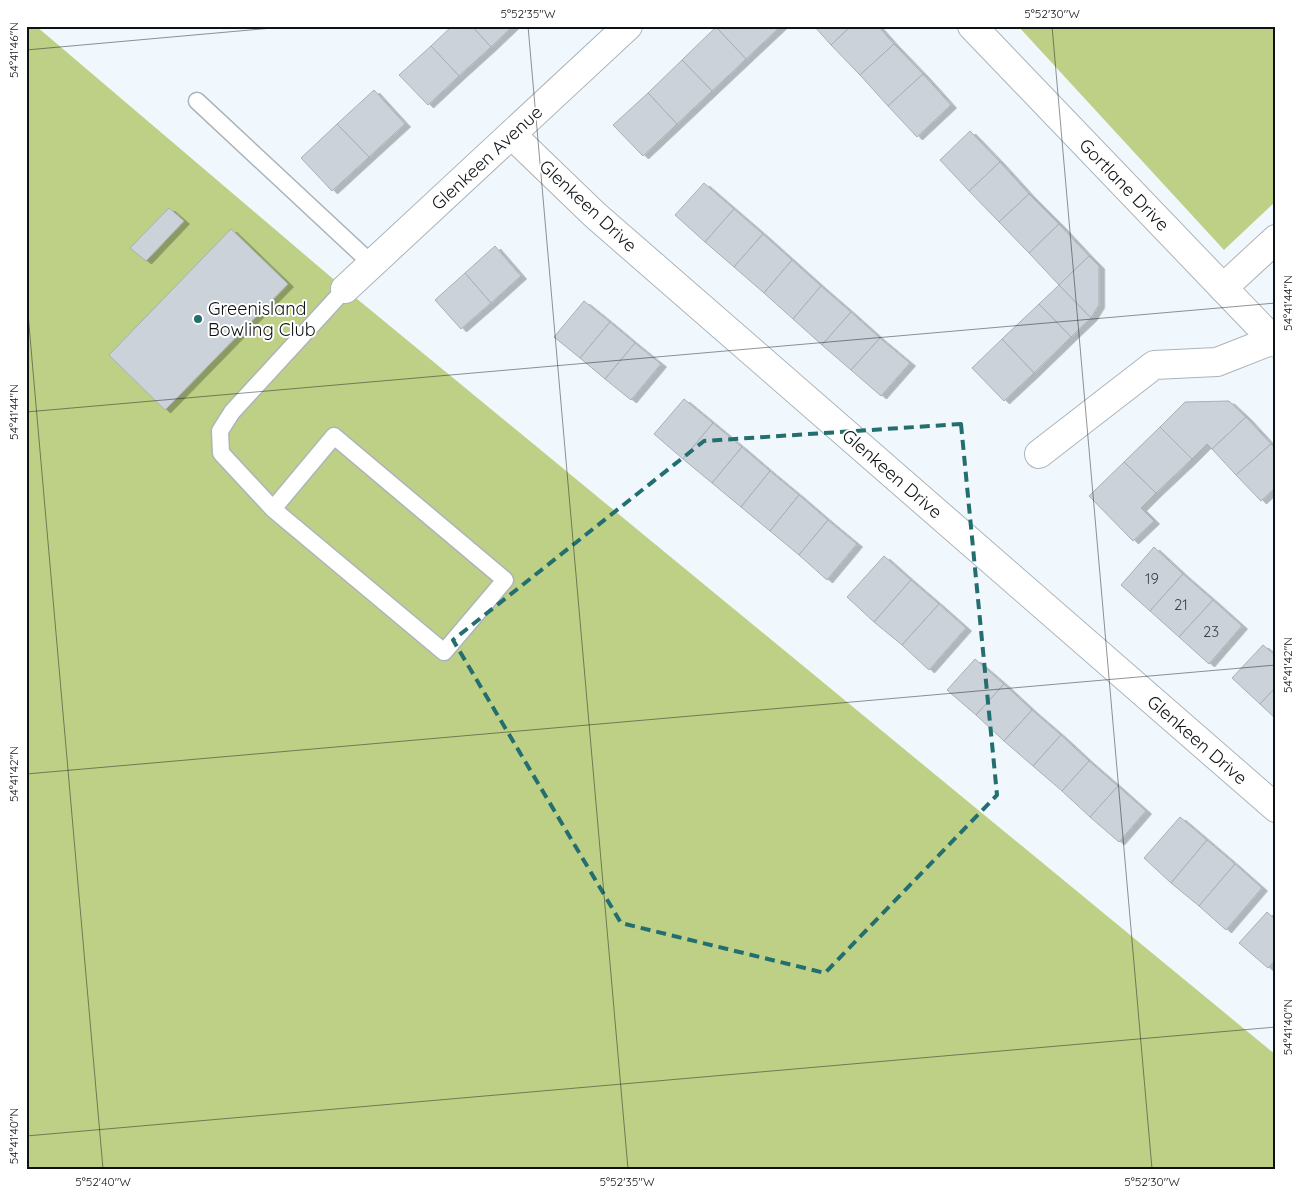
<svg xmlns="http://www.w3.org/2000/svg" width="1302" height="1195" viewBox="0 0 1302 1195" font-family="Quicksand,sans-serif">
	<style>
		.green { fill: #bed086 }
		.building { fill: #cbd2d9; stroke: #a8b0b6; filter: url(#shadow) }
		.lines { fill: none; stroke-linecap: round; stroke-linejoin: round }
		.service-casing { stroke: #acb4ba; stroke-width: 19 }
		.minor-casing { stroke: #acb4ba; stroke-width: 30 }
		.service { stroke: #fff; stroke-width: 16 }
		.minor { stroke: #fff; stroke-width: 28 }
		.marked { fill: none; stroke: #236f70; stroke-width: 4; stroke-dasharray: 10 6; stroke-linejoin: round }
		.ticks { fill: none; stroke: #0f1214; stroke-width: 1; stroke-opacity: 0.45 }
		.poi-dot { fill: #236f70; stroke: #fff; stroke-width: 2 }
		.labels { text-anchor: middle; stroke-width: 4; stroke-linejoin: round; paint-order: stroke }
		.number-label { font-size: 15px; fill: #3e4245 }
		.street-label { font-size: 18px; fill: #0f1214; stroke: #fff }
		.poi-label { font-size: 18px; fill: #0f1214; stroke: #fff; text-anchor: start }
		.neatline { fill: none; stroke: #0f1214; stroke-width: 2 }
		.ticks-label { font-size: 12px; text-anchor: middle; fill: #0f1214 }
	</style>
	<defs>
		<filter id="shadow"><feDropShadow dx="5.5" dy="3" stdDeviation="0" flood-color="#0004"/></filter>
	</defs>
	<rect width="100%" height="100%" fill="#f0f8fe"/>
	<g class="green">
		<path d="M26,26H36L345,289L1276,1055V1169H26Z"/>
		<path d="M1018,26H1276V201L1224,250Z"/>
	</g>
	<g class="building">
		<path d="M452,26H472L491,47L459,76L431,46Z"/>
		<path d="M472,26H513L491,47Z"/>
		<path d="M718,26H781L746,59L716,27Z"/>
		<path d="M814,26H851L831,45Z"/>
		<path d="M851,26H878L894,44L860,75L831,45Z"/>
		<path d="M716,27L746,59L712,91L682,60Z"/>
		<path d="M894,44L923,74L888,106L860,75Z"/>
		<path d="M431,46L459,76L428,105L399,75Z"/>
		<path d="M682,60L712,91L677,124L648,93Z"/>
		<path d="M923,74L951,105L917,137L888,106Z"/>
		<path d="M374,90L405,124L369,157L337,124Z"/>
		<path d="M648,93L677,124L643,156L613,125Z"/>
		<path d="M337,124L369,157L332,191L301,158Z"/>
		<path d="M970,131L1000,162L969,191L940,160Z"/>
		<path d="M1000,162L1029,194L999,222L969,191Z"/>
		<path d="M704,183L734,209L705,242L675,215Z"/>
		<path d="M1029,194L1059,224L1029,253L999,222Z"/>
		<path d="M169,208L184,221L146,261L130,248Z"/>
		<path d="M734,209L763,234L734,267L705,242Z"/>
		<path d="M1059,224L1089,256L1059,285L1029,253Z"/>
		<path d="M231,229L288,284L165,410L109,355Z"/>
		<path d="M763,234L792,260L764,293L734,267Z"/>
		<path d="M495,246L521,276L491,303L465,273Z"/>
		<path d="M1089,256L1099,266V305L1091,318L1059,285Z"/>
		<path d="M792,260L821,286L793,319L764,293Z"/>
		<path d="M465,273L491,303L461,329L435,300Z"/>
		<path d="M1059,285L1091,318L1071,337L1039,304Z"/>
		<path d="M821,286L851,312L822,345L793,319Z"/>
		<path d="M584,301L610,322L580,358L554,337Z"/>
		<path d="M1039,304L1071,337L1034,373L1002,339Z"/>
		<path d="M851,312L880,338L851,370L822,345Z"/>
		<path d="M610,322L635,343L605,379L580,358Z"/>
		<path d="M880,338L910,363L881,396L851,370Z"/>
		<path d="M1002,339L1034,373L1004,401L972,368Z"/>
		<path d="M635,343L661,364L631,400L605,379Z"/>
		<path d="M684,399L713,423L683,459L654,434Z"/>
		<path d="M1229,401L1246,417L1212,449L1207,444L1192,459L1160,427L1185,402Z"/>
		<path d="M1246,417L1271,444L1236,475L1212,449Z"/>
		<path d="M713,423L742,447L712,483L683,459Z"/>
		<path d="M1160,427L1192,459L1156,493L1124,462Z"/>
		<path d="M1271,444L1276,449V487L1261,501L1236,475Z"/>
		<path d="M742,447L770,471L741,507L712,483Z"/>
		<path d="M1124,462L1156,493L1141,508L1154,521L1133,541L1089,496Z"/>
		<path d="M770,471L799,495L770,531L741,507Z"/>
		<path d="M799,495L828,520L799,555L770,531Z"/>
		<path d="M828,520L857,544L827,580L799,555Z"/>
		<path d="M1154,547L1183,574L1150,611L1121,585Z"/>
		<path d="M884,556L911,580L874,622L847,597Z"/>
		<path d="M1183,574L1213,600L1179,637L1150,611Z"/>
		<path d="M911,580L939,604L902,645L874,622Z"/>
		<path d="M1213,600L1242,626L1209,664L1179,637Z"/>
		<path d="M939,604L966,628L929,670L902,645Z"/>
		<path d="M1263,645L1276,656V687L1260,704L1232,678Z"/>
		<path d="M975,659L1004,684L976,715L947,690Z"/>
		<path d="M1004,684L1032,710L1004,741L976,715Z"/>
		<path d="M1276,687V719L1260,704Z"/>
		<path d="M1032,710L1061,735L1033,766L1004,741Z"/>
		<path d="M1061,735L1089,761L1062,791L1033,766Z"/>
		<path d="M1089,761L1118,786L1090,817L1062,791Z"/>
		<path d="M1118,786L1146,811L1119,842L1090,817Z"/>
		<path d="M1180,817L1207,840L1171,883L1144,858Z"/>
		<path d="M1207,840L1235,864L1199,906L1171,883Z"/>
		<path d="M1235,864L1262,888L1226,930L1199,906Z"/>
		<path d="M1267,912L1276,920V959L1268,968L1239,943Z"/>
	</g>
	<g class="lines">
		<defs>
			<g id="service">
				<path d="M197,101L373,265"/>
				<path d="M273,509L334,436L505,580L444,652L273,509L221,453L220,431L232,412L345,289"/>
			</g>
			<g id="minor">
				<path d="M972,26L1276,343"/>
				<path d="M512,135L595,215L1276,808"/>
				<path d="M1223,288L1276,239"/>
				<path d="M345,289L628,26"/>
				<path d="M1039,454L1154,365L1217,362L1273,340"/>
			</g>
		</defs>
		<use href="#service" class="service-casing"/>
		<use href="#minor" class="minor-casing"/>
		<use href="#service" class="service"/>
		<use href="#minor" class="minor"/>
	</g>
	<path class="marked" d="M961,424L997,795L825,973L621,923L453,640L704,441Z"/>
	<path class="ticks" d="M528,26L628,1169M1052,26L1152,1169M26,50L295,26M26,291L103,1169M26,412L1276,303M26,774L1276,665M26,1136L1276,1027"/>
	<circle class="poi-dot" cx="198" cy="319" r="5"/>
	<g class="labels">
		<g class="number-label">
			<text x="1152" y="584">19</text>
			<text x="1181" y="610">21</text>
			<text x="1211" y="637">23</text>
		</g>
		<g class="street-label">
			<text transform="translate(487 158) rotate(-43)" y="6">Glenkeen Avenue</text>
			<text transform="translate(1124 185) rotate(46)" y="6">Gortlane Drive</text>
			<text transform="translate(588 206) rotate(43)" y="6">Glenkeen Drive</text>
			<text transform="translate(892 474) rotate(41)" y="6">Glenkeen Drive</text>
			<text transform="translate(1197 740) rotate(41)" y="6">Glenkeen Drive</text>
		</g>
		<g class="poi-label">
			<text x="208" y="315">Greenisland<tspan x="208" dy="21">Bowling Club</tspan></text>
		</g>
	</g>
	<rect width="1302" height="1195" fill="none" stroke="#ffffff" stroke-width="55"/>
	<rect x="28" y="28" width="1246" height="1140" class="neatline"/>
	<g class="ticks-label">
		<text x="528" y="18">5°52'35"W</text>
		<text x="1052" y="18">5°52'30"W</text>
		<text transform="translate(14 50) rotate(-90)" y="4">54°41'46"N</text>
		<text transform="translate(1288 303) rotate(-90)" y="4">54°41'44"N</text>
		<text transform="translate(14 412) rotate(-90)" y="4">54°41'44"N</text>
		<text transform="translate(1288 665) rotate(-90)" y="4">54°41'42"N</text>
		<text transform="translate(14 774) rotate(-90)" y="4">54°41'42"N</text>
		<text transform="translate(1288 1027) rotate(-90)" y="4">54°41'40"N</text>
		<text transform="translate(14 1136) rotate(-90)" y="4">54°41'40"N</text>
		<text x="103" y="1186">5°52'40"W</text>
		<text x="627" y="1186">5°52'35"W</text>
		<text x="1152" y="1186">5°52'30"W</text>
	</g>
</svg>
